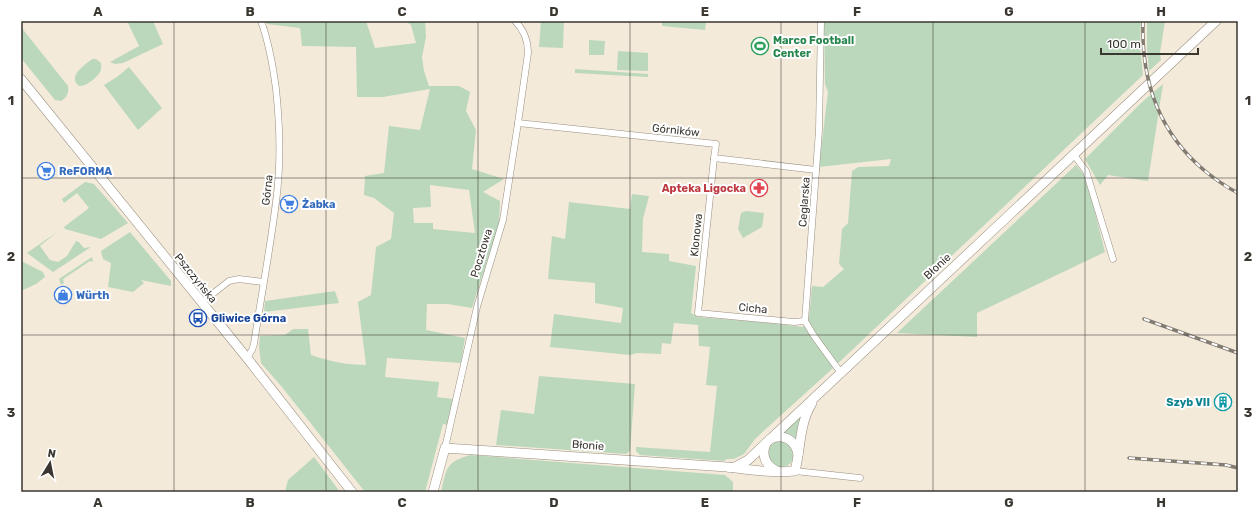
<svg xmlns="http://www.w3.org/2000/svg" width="1259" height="513" viewBox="0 0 1259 513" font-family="Rubik,sans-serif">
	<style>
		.green { fill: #bbd8bc; fill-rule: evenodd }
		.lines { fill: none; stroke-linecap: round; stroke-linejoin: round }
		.street-casing { stroke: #988e80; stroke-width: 7 }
		.secondary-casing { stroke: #988e80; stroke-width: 10 }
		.street { stroke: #fff; stroke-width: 6 }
		.secondary { stroke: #fff; stroke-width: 9 }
		.rail-casing { stroke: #827c72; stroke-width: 3.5 }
		.rail { stroke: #fff; stroke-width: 2; stroke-dasharray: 6; stroke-linecap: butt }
		.grid { fill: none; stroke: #3a3630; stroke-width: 1; stroke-opacity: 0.55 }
		.labels { text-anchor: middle; stroke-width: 4; stroke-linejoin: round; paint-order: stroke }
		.leisure-label { font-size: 11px; font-weight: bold; fill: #27864d; stroke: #fff; text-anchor: start }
		.street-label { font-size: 11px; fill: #3a3630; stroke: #fff }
		.shop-label { font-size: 11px; font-weight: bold; fill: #366cbe; stroke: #fff; text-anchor: start }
		.health-label { font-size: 11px; font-weight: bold; fill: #be3a42; stroke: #fff; text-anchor: end }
		.transit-label { font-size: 11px; font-weight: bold; fill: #164399; stroke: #fff; text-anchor: start }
		.culture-label { font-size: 11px; font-weight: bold; fill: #0d838f; stroke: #fff; text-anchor: end }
		.neatline { fill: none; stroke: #3a3630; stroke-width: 1.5 }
		.grid-label { font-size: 13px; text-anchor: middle; font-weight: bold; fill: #3a3630 }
	</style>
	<rect width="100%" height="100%" fill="#f4eada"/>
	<g class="green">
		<path d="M132,21H153L163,44L123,63L115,64L110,62L139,46L128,23Z"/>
		<path d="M266,21H366L375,48L416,43L411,25L405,21H425L426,37L422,57L424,71L429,86H459L470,92L466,111L476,130L472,169L504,179L483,192L500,201L499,224L472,308L448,304H427L426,330L465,338L461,363L387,358L385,377L439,382L437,397L453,399L448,425L443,424L425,492H365L282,387L261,363L259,346L260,336L285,335L293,329H308L311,355C329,361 346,365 366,365L358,302L371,295L376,247L391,239L394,213L374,198L364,195L365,176L384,173L389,126L420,130L430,89L383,97H357L356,47L302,46L300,28L267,24ZM430,185L469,190L475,233L433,229V223H414L413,208L431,207Z"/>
		<path d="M541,21H564L563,48L539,47Z"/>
		<path d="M662,21H706L705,30L662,26Z"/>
		<path d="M824,21H1141L1140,45L1143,75L832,369L768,427L755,439L744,454L734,459H727L724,461L640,455L636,451V447L710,452L717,386L706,385L710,347L699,346L698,325L674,323L671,344L662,343L661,354L637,353L630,355L550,347L554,314L621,323L623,308L595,303V283L548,279L552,236L565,239L569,202L630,209L632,194L649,196L643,219L642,252L669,254V261L696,266L691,313L698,317L759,322L803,327L809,318L812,286L823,287L844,269L839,264L842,229L848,223L852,171L858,167L889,166L891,159L819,167L828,92L825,84Z"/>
		<path d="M1147,21H1165L1160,53L1161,60L1149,71L1147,49Z"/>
		<path d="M21,27L68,86C69,93 67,97 61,101L55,100L21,58Z"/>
		<path d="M589,40L605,41L604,55H589Z"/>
		<path d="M618,51L648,53V71L617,70Z"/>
		<path d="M96,59L101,63C101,66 102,69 100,72C97,78 85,87 79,86C67,76 85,65 92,59Z"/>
		<path d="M129,67L162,108L138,130L104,85L117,77Z"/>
		<path d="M575,69L648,74V77L575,73Z"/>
		<path d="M1163,84L1148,181L1108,175L1100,185L1085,159L1141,103Z"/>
		<path d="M1076,165L1086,177L1105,252L977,313V337L897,333Z"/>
		<path d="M85,182L94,184L128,223L101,239L65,229L64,227L89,208L77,193L64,203L62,199Z"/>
		<path d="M746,211L764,213L762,227L743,238L738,229L741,213Z"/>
		<path d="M57,232L40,246L50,260L58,262L67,256L76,241L79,242L84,248L91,247L53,272L27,253Z"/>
		<path d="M130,232L171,281V286L141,280L144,283L133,292L108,287L111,263L103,259L101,251Z"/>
		<path d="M92,257L93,262L90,261L63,279L64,283L61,285L59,279Z"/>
		<path d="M21,261L43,272L45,277L36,284L21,291Z"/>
		<path d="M335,291L339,303L264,312L265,301Z"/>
		<path d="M539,376L635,384L630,451L626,454L496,445L501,410L534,414Z"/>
		<path d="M802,412L796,439L781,432Z"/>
		<circle cx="781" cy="454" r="13"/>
		<path d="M471,455L725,475L733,482V492H441C447,468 445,462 471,455Z"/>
		<path d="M314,457L340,492H285L288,480Z"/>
	</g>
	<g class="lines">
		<defs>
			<g id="street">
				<path d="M821,21L819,130L805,321L814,336L841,373"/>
				<path d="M518,123L716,144L714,158L816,170"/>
				<path d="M1074,155L1086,171L1113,259"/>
				<path d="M714,158L698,313L794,322L805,321"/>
				<path d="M201,303L229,281L239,279L263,282"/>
				<path d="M247,358L252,350L254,344C261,297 270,250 276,202C281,165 280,126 276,89C273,66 269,43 261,21"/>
				<path d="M445,448L477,307L503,220L518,123L528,53C528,40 524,30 515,21"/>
				<path d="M795,471L860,478"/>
			</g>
			<g id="secondary">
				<path d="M21,79L247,358L352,492"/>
				<path d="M770,439C784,433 795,440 798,454"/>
				<path d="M766,443C761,455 765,465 777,471"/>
				<path d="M730,468L737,466L748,460L1216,21"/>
				<path d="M433,492L445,448L727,467C750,470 773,473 795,471C801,448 799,424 812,403"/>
			</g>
		</defs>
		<use href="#street" class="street-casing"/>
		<use href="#secondary" class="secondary-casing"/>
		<use href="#street" class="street"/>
		<use href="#secondary" class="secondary"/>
		<defs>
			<g id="rail">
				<path d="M1143,21C1141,80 1158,132 1205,171C1215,179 1226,187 1238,193"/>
				<path d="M1144,319L1238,353"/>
				<path d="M1129,458L1226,465L1238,468"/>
			</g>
		</defs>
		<use href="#rail" class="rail-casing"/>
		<use href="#rail" class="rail"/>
	</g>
	<path class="grid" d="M174,21V492M326,21V492M478,21V492M630,21V492M781,21V492M933,21V492M1085,21V492M21,178H1238M21,335H1238"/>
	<defs>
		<symbol id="stadium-ring" viewBox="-11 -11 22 22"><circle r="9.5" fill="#fff" stroke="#2e9e5b" stroke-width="1.5"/><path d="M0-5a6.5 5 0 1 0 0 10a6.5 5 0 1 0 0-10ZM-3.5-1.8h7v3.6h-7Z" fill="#2e9e5b"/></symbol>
		<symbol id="supermarket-ring" viewBox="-11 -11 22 22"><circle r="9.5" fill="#fff" stroke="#3f7fe0" stroke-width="1.5"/><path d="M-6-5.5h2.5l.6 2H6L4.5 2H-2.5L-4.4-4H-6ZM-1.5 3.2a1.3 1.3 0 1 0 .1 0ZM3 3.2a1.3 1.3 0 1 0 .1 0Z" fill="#3f7fe0"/></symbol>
		<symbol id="pharmacy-ring" viewBox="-11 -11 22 22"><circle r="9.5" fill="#fff" stroke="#e0444e" stroke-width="1.5"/><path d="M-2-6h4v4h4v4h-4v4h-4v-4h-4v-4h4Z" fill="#e0444e"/></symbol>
		<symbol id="shop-ring" viewBox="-11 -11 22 22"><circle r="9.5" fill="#fff" stroke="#3f7fe0" stroke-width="1.5"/><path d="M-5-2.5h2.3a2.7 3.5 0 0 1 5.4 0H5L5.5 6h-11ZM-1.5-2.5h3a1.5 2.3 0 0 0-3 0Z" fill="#3f7fe0"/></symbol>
		<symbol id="bus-ring" viewBox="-11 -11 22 22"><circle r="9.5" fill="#fff" stroke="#1a4fb4" stroke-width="1.5"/><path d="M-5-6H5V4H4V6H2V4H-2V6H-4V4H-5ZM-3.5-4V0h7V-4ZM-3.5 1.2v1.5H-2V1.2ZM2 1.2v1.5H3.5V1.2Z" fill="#1a4fb4"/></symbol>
		<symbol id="building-ring" viewBox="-11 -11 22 22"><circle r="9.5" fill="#fff" stroke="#0f9aa8" stroke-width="1.5"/><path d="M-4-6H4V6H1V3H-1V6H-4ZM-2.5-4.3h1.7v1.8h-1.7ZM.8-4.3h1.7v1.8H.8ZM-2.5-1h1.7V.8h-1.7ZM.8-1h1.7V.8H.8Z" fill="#0f9aa8"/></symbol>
	</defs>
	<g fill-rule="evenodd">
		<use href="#stadium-ring" x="750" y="36" width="20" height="20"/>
		<use href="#supermarket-ring" x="36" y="161" width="20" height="20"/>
		<use href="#pharmacy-ring" x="749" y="178" width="20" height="20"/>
		<use href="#supermarket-ring" x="279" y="194" width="20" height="20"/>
		<use href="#shop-ring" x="53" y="285" width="20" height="20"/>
		<use href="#bus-ring" x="188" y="308" width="20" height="20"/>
		<use href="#building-ring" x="1213" y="392" width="20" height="20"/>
	</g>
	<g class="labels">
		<g class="leisure-label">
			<text x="773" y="44">Marco Football<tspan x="773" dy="13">Center</tspan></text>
		</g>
		<g class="street-label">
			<text transform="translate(676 130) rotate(6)" y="4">Górników</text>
			<text transform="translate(267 190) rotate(-84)" y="4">Górna</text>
			<text transform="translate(804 202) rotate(-86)" y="4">Ceglarska</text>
			<text transform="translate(696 235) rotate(-84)" y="4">Klonowa</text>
			<text transform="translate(481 253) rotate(-73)" y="4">Pocztowa</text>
			<text transform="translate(937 266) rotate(-43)" y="4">Błonie</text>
			<text transform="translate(196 278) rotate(51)" y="4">Pszczyńska</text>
			<text transform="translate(753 308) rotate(5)" y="4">Cicha</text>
			<text transform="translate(588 445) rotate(4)" y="4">Błonie</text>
		</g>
		<g class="shop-label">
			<text x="59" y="175">ReFORMA</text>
			<text x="302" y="208">Żabka</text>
			<text x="76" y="299">Würth</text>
		</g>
		<g class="health-label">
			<text x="746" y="192">Apteka Ligocka</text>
		</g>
		<g class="transit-label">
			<text x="211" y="322">Gliwice Górna</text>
		</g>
		<g class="culture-label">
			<text x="1210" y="406">Szyb VII</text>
		</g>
	</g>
	<rect width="1259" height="513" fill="none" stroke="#ffffff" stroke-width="44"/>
	<g transform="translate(50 463) rotate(10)" stroke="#ffffff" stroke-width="3" paint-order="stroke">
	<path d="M0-3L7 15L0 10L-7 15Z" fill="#3a3630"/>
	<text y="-6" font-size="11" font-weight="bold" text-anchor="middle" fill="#3a3630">N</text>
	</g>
	<path d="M1101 48v6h97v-6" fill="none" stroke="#3a3630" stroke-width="2"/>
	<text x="1107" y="48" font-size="12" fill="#3a3630" stroke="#ffffff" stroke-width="3" paint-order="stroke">100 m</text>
	<rect x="22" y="22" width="1215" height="469" class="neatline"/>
	<g class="grid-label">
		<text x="98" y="16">A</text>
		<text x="250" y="16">B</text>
		<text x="402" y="16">C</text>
		<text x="554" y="16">D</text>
		<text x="705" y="16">E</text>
		<text x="857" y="16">F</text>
		<text x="1009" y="16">G</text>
		<text x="1161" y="16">H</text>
		<text x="11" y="105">1</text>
		<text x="1248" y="105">1</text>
		<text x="11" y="261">2</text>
		<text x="1248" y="261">2</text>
		<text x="11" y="417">3</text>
		<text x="1248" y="417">3</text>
		<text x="98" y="507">A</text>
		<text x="250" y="507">B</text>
		<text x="402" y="507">C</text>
		<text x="554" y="507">D</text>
		<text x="705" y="507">E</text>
		<text x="857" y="507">F</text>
		<text x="1009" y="507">G</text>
		<text x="1161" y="507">H</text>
	</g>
</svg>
